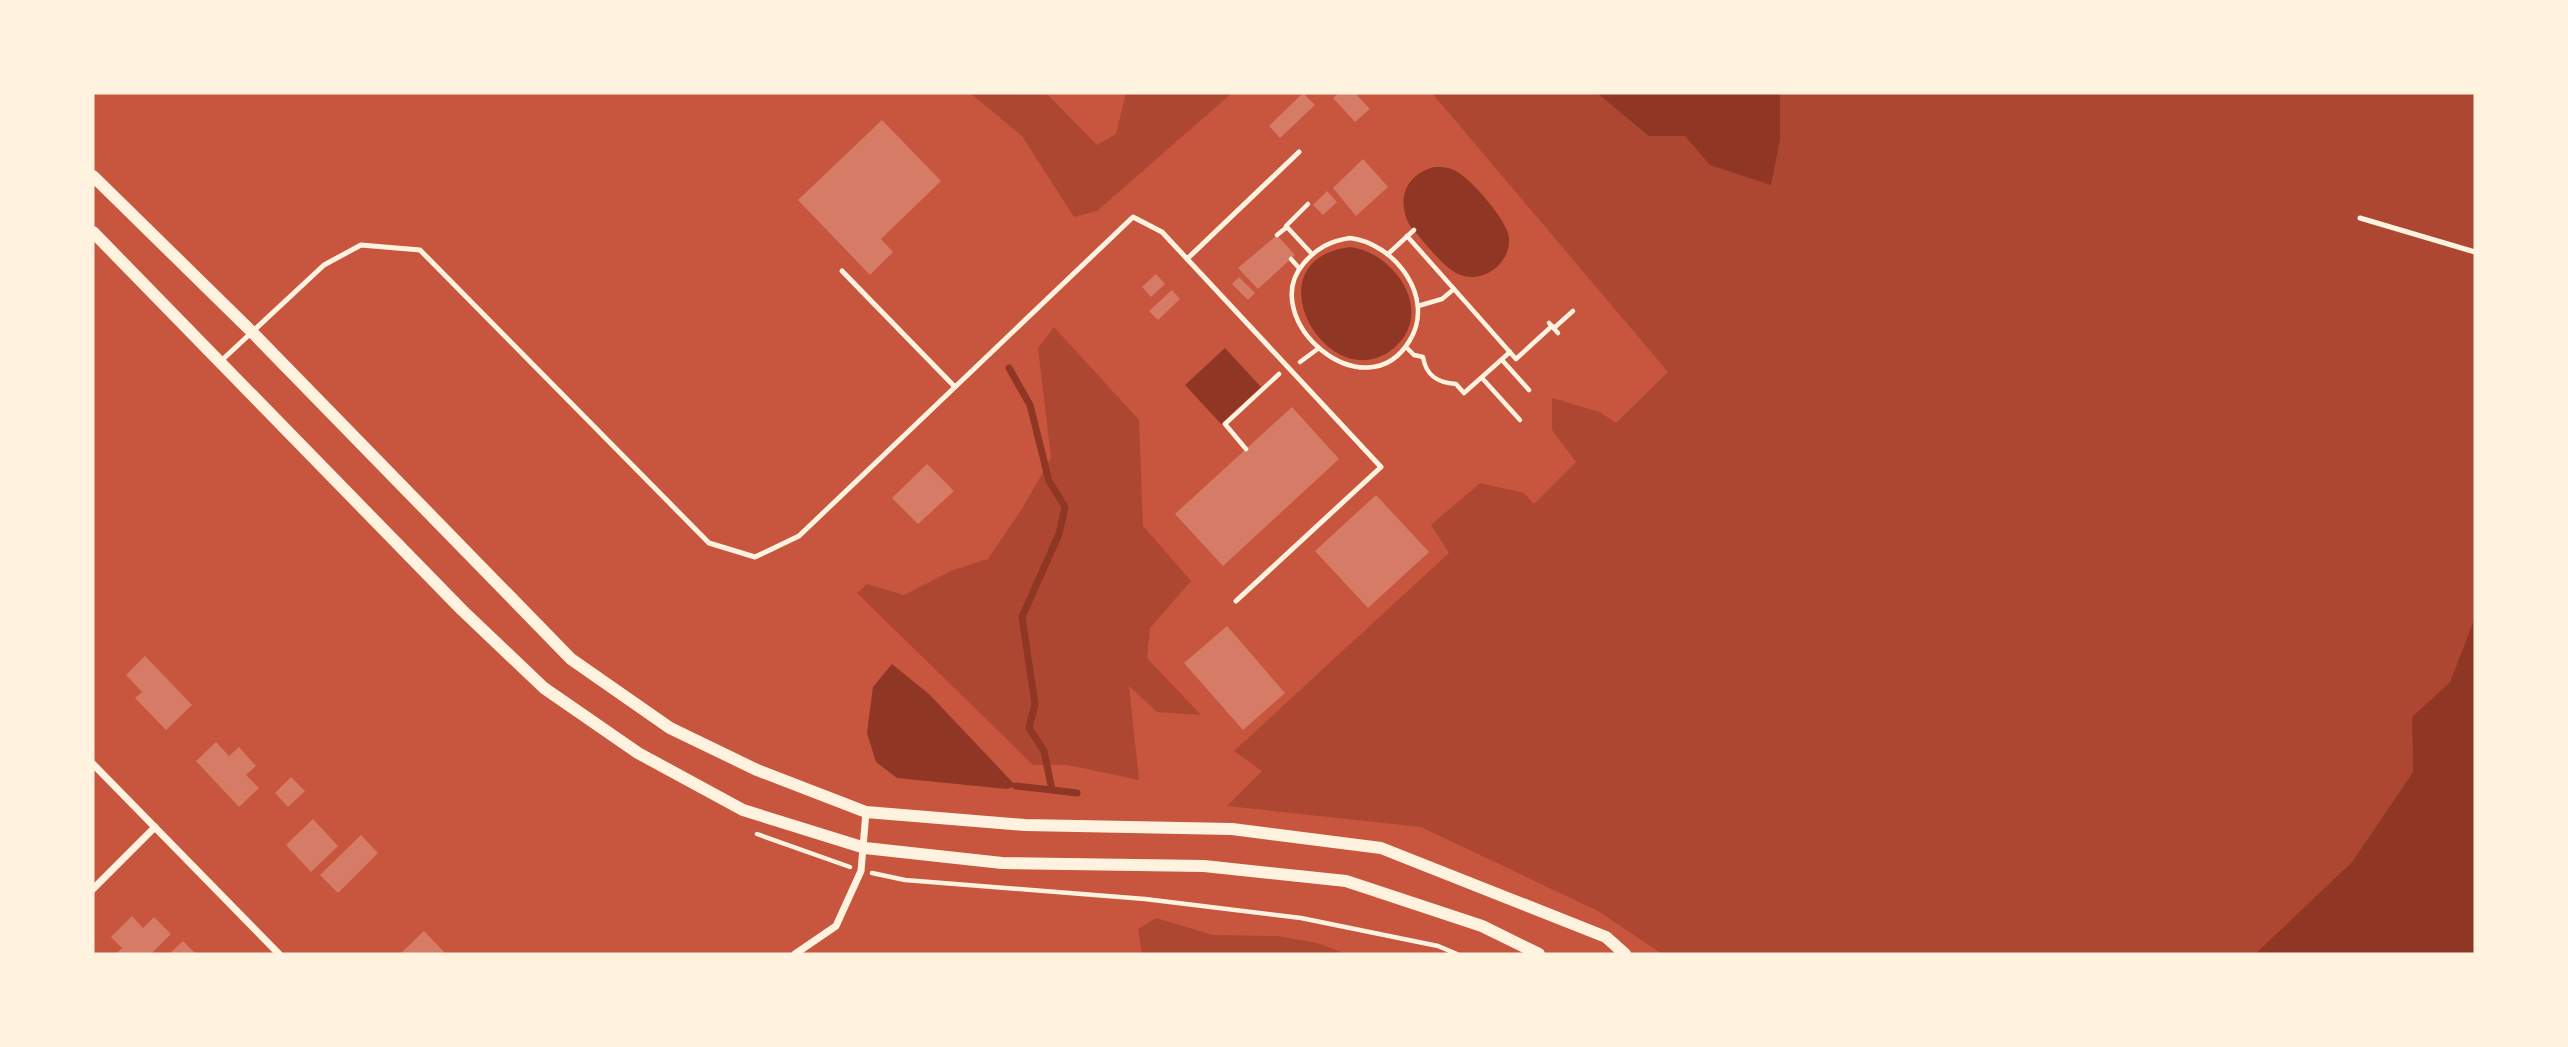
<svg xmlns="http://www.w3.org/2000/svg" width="2568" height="1047" viewBox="0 0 2568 1047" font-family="Inter,sans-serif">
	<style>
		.green { fill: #ae4732 }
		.water { fill: #8f3625 }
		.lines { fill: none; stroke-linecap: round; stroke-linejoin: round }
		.stream { stroke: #8f3625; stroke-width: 7 }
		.building { fill: #d67c66 }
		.path { stroke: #fff3e0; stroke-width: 4.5 }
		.service { stroke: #fff3e0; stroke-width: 5 }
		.minor { stroke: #fff3e0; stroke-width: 7 }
		.tertiary { stroke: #fff3e0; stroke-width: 12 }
	</style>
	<rect width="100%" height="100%" fill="#c8553d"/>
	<g class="green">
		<path d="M970,93L1048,95L1097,145L1116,134L1126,93H1232L1097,211L1074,217L1022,136Z"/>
		<path d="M1432,93H2475V617L2450,682L2412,717L2413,772L2352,862L2255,954H1662L1598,911L1421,827L1227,806L1262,771L1234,751L1449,553L1431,525L1480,483L1524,493L1534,504L1576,462L1552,430V398L1600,412L1616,423L1668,372Z"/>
		<path d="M1054,327L1139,420L1143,526L1191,581L1150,628L1147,658L1201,715L1157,712L1129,686L1139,780L1068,765H1033L857,593L867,584L904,595L953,570L988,559L1023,507L1051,458L1038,348Z"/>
		<path d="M1156,918L1213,935L1278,936L1317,943L1347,954H1142L1138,929Z"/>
	</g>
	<g class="water">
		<path d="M1597,93H1780V140L1771,185L1710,165L1685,136H1649Z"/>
		<path d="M1434,167C1442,167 1449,167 1456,171C1471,179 1508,221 1509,238C1511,265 1480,286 1456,273C1439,263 1424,241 1410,226C1396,200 1405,175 1434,167Z"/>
		<path d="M1350,247C1394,252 1436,312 1394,348C1329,402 1247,260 1350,247Z"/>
		<path d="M1225,348L1261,387L1221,424L1185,385Z"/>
		<path d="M2475,617V954H2255L2352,862L2413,772L2412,717L2450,682Z"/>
		<path d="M892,664L930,695L1016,786L1007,789L897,778L876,762L867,733L873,687Z"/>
	</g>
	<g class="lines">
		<g class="stream">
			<path d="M1009,368L1030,405L1049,481L1065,507L1059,534L1022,617L1035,704L1029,728L1044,751L1052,790L1077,793"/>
			<path d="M1016,786L1052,790"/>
		</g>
	</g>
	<g class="building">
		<path d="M1303,93L1315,105L1280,138L1269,126Z"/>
		<path d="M1339,93H1355L1370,109L1355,122L1333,98Z"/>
		<path d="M882,120L941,181L881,239L893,252L870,275L798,200Z"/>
		<path d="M1363,159L1388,187L1356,216L1333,188Z"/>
		<path d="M1327,191L1337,202L1323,215L1313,205Z"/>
		<path d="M1277,235L1295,255L1258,289L1238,268Z"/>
		<path d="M1156,274L1165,284L1151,297L1142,287Z"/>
		<path d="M1239,277L1255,293L1248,300L1232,284Z"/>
		<path d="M1172,290L1180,299L1158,320L1149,311Z"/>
		<path d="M1292,407L1339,459L1223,566L1175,514Z"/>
		<path d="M927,464L954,491L918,524L892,498Z"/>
		<path d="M1376,495L1429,552L1368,608L1315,551Z"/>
		<path d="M1227,626L1285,693L1243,730L1184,663Z"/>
		<path d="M145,656L192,705L166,730L135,698L142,692L126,675Z"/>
		<path d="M216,742L229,756L239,747L256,766L246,775L259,788L239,807L196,761Z"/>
		<path d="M291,777L305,791L288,807L275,793Z"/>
		<path d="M313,819L338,846L311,872L286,845Z"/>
		<path d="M361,835L378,853L338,893L320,875Z"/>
		<path d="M132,916L143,928L154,917L171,934L151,954H116L122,948L111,937Z"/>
		<path d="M424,931L446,954H400Z"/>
		<path d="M183,941L196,954H169Z"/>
	</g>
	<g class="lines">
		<g class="path">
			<path d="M1286,226L1308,204"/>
			<path d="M1277,235L1287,227L1312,254"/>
			<path d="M1407,236L1516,359L1552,326"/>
			<path d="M1350,238C1394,243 1436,297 1410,340C1366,415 1255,319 1304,263C1317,248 1330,241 1350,238Z"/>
			<path d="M1388,254L1414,230"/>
			<path d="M1291,259L1299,268"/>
			<path d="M1418,306L1442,299L1454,289"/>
			<path d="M1549,323L1558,333"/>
			<path d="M1554,328L1573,311"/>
			<path d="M1406,347L1414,355L1423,357C1426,376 1438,383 1456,384L1464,393L1510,352"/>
			<path d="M1502,360L1529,390"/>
			<path d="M1300,362L1319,348"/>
			<path d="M1482,378L1520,420"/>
			<path d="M1246,449L1225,424L1279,374"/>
			<path d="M757,834L850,867"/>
			<path d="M872,873L905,880L1145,899L1301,918L1438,946L1457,954"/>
		</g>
		<g class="service">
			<path d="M2360,218L2475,252"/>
			<path d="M1187,259L1299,152"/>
			<path d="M842,271L955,387"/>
			<path d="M221,361L324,265L361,245L420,250L709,543L755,557L799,536L1133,217L1162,232L1381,467L1236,601"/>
		</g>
		<g class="minor">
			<path d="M93,764L279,954"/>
			<path d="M93,889L155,827"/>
			<path d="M795,954L836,926L861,871L866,812"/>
		</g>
		<g class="tertiary">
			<path d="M93,176L252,332L571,659L670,728L757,770L866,812L1025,825L1232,829L1381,848L1606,937L1625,954"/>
			<path d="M93,232L462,610L544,688L638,753L743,810L865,848L1002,863L1204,866L1346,881L1482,926L1539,954"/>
		</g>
	</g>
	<rect width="2568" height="1047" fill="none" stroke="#fff3e0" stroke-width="189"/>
</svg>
